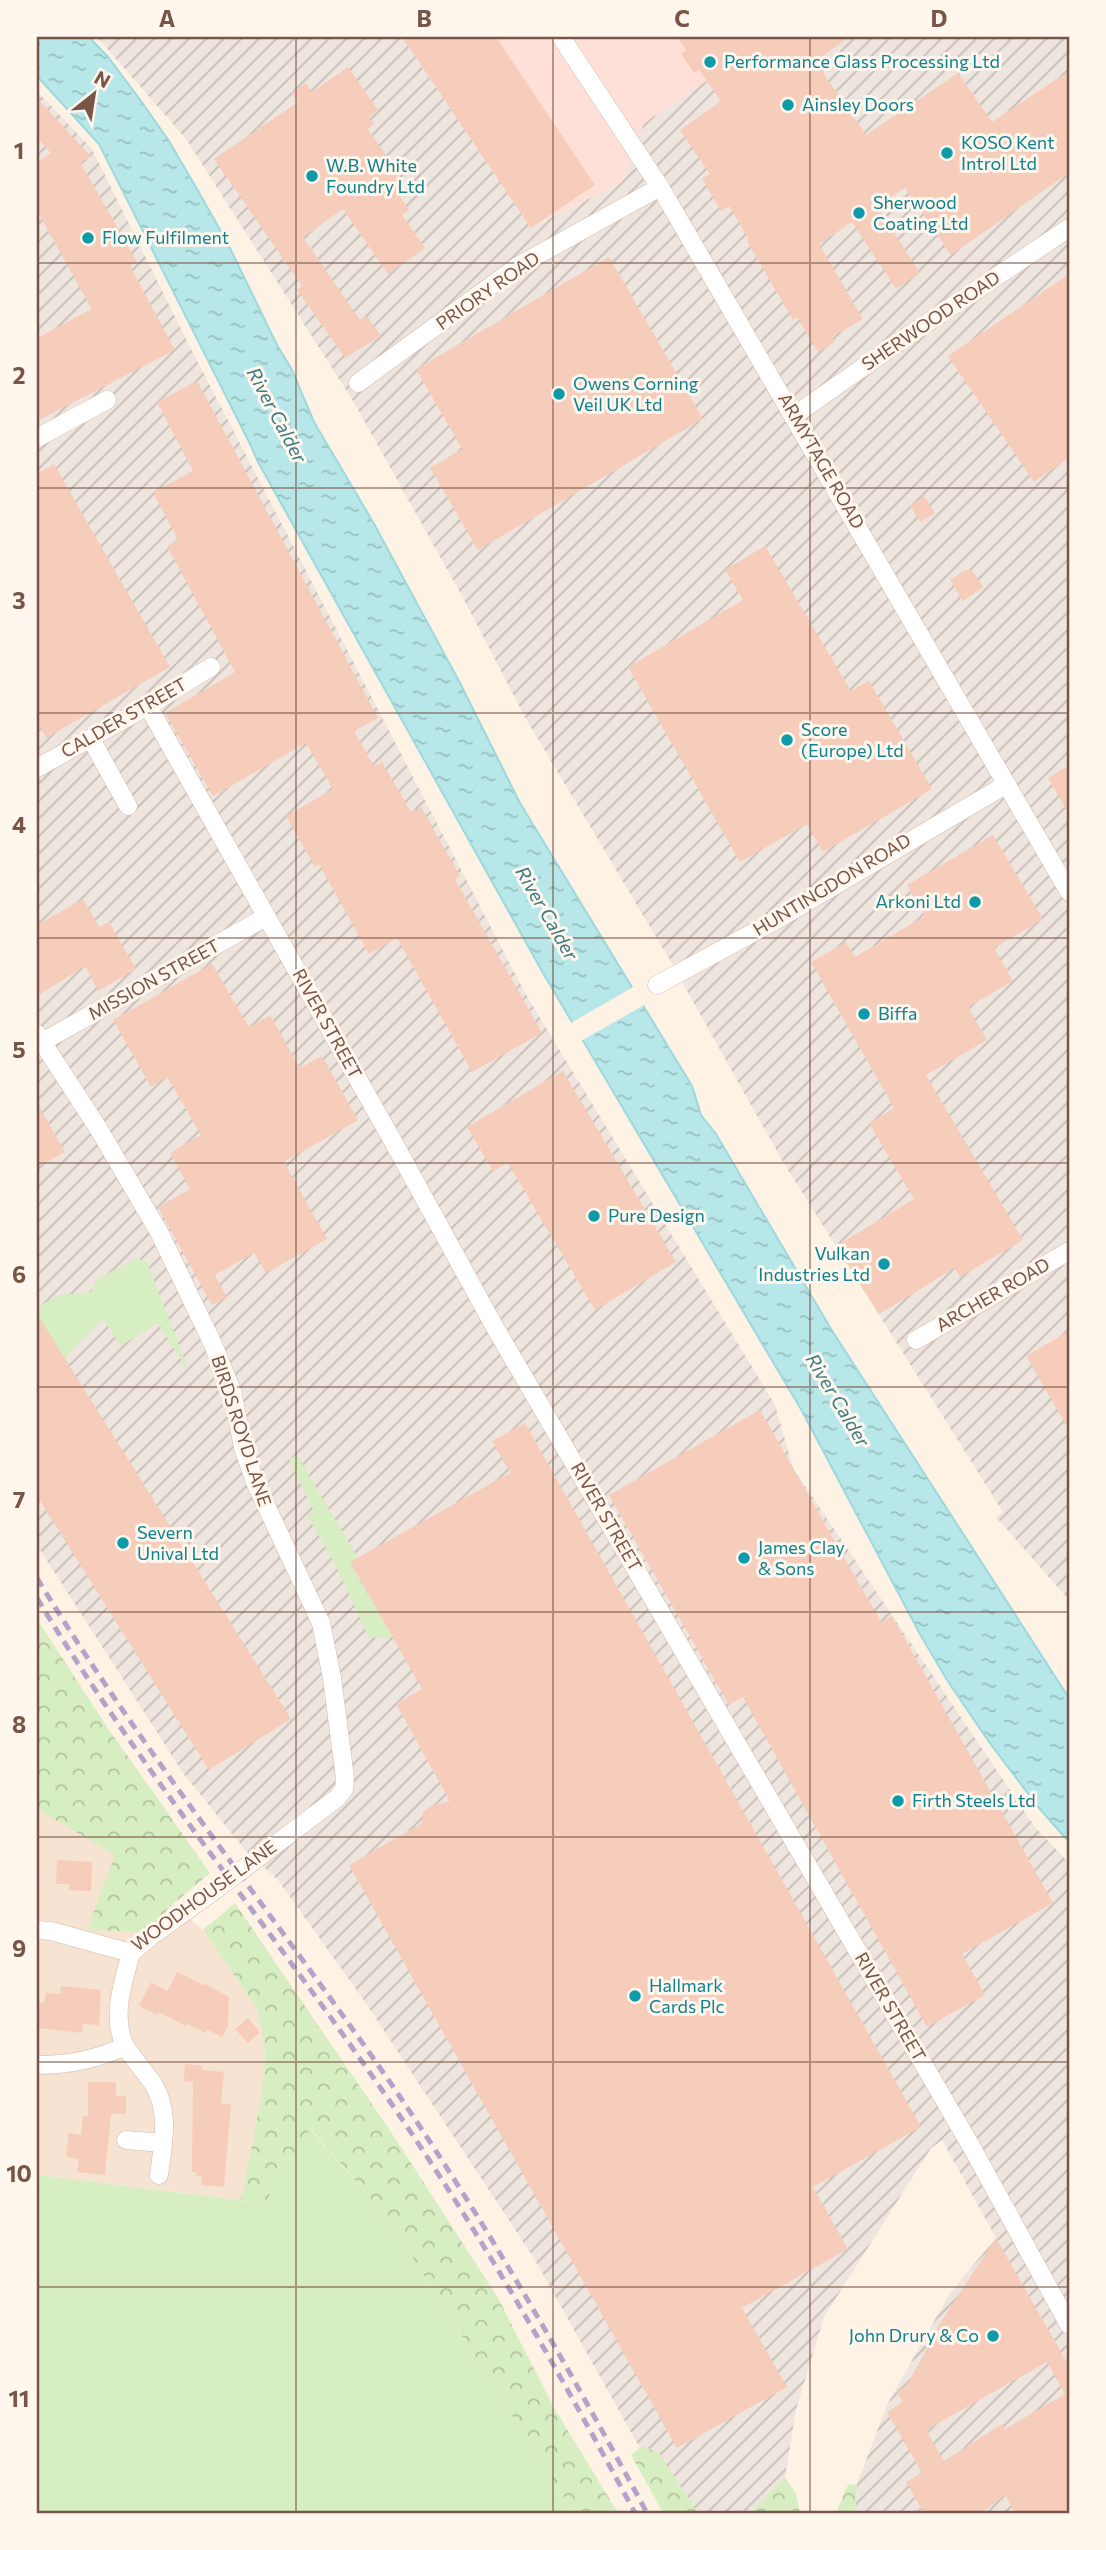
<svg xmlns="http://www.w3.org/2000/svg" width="1106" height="2550" viewBox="0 0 1106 2550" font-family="Commissioner,sans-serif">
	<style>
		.residential { fill: #f6e3d2 }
		.commercial { fill: #ffe0d8 }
		.industrial { fill: url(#industrial-furrows) }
		.grass { fill: #d7edc2 }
		.forest { fill: url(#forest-crowns) }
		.water { fill: url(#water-ripples); stroke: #9cd8dc; stroke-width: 2 }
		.pier { fill: #fef2e5 }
		.building { fill: #f6cdba; fill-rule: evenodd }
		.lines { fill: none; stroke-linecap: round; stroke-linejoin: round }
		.street-casing { stroke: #d3baac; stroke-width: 19 }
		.street { stroke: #fff; stroke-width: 18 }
		.rail { stroke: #b3a2c9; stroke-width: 5; stroke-dasharray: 10 7; stroke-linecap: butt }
		.street-bridge-casing { stroke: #d3baac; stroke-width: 19; stroke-linecap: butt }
		.street-bridge { stroke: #fff; stroke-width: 18 }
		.grid { fill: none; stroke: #795547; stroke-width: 2; stroke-opacity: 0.55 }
		.culture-dot { fill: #0f9aa8; stroke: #fff6ed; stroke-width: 2.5 }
		.labels { text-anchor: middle; stroke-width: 6; stroke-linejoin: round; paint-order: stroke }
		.culture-label { font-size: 18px; fill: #0d838f; stroke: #fff6ed; text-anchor: start }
		.street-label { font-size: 18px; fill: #795547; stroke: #fff6ed }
		.water-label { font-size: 19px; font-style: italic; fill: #3a7a80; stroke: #fff6ed }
		.neatline { fill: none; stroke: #795547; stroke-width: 2.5 }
		.grid-label { font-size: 23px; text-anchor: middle; font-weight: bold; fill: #795547 }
	</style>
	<defs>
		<pattern id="industrial-furrows" width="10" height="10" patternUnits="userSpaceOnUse" patternTransform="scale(1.75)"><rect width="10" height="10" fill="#eee5df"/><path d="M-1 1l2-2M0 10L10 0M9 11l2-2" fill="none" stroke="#c6bcb7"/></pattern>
		<pattern id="forest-crowns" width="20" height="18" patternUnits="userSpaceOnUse" patternTransform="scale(1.75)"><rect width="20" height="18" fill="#d7edc2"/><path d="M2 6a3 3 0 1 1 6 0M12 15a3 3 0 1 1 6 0" fill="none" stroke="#b3c39f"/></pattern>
		<pattern id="water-ripples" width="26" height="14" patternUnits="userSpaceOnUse" patternTransform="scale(1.75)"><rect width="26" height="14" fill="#b7e7e9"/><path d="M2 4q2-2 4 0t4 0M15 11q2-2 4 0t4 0" fill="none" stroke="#9abebf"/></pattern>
	</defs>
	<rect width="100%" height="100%" fill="#fef2e5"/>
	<path class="residential" d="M37,1782L116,1855L146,1932L173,1904L203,1930L258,2010L265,2053L262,2093L241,2200L37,2175Z"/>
	<path class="commercial" d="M402,37H771L645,123L622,182L531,228Z"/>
	<g class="industrial">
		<path d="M97,37H402L531,228L622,182L644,123L771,37H1069V1600L996,1517L1003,1512L783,1162L668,957L526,719L462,596L353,401L186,139Z"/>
		<path d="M37,91L92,149L191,349L525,993L775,1405L793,1468L1035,1827L1069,1863V2513H855L857,2484L887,2405L950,2293L996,2238L942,2140L931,2148L824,2317L796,2410L785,2477L750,2513H676L535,2260L365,2002L278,1880L245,1850L183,1773L37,1545Z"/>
	</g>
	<g class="grass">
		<path d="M137,1258L147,1262L190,1374L158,1323L121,1346L103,1319L64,1359L45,1328L37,1333V1307L60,1295L91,1292L96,1280Z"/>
		<path d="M297,1455L358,1558L350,1563L392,1637L369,1638L337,1568L307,1515L314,1511L289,1459Z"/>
		<path d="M309,2128L389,2220L574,2513H37V2175L265,2203Z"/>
	</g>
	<g class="forest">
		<path d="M37,1619L105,1724L210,1873L173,1904L146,1932L87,1930L115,1855L37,1809Z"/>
		<path d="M235,1903L395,2138L498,2298L553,2406L618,2513H574L389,2220L310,2128L265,2203L241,2200L262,2093L265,2053L258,2010L203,1930Z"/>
		<path d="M643,2446L659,2453L697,2512L706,2513H663L631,2455Z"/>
		<path d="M785,2477L796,2494L800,2513H750Z"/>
		<path d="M857,2484L855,2513H836L848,2485Z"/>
	</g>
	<path class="water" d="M37,37H89L108,57L141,101L169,141L197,189L227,242L277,345L292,370L314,422L373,522L460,683L520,803L692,1086L701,1115L716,1134L831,1329L1069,1698V1842L1039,1808L989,1742L947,1680L921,1636L802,1411L543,973L258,462L249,442L99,144L37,76Z"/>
	<path class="pier" d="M635,986L646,1004L579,1042L569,1024Z"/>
	<g class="building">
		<path d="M402,37H496L595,185L531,228Z"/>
		<path d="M677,37H850L815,61L866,135L958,73L992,122L1069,71V173L951,255L905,188L877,206L920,273L896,289L852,222L819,244L863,319L832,337L835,342L818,352L797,317L793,320L747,241L749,240L729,206L721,211L702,179L710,174L680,130L721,101L699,70L694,73L681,54L686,50Z"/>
		<path d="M348,67L378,110L369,117L374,124L368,129L400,175L396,177L405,191L399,195L409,210L402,215L425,248L388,274L343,209L303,237L360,320L367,316L381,336L345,358L297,290L302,286L214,159L298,102L291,93L306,83L312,92Z"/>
		<path d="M37,98L91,157L80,162L137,262L130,266L175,350L37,421V338L92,309L37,211V162L51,153L37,138Z"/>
		<path d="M609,257L703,419L478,550L430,468L462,449L416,369Z"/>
		<path d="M1069,274V458L1034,482L948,356Z"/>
		<path d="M197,381L378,718L354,731L374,766L382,762L411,812L421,807L460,876L455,879L542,1033L472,1072L397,938L369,954L319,864L315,867L286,816L333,789L306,743L213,796L165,713L235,672L167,546L178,540L153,492L193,471L157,402Z"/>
		<path d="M54,464L170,667L46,738L37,721V474Z"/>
		<path d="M924,496L935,513L921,522L910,506Z"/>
		<path d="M765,546L851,691L869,681L932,789L823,852L807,824L740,862L628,667L743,600L725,570Z"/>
		<path d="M965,570H972L983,587L963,601L950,580Z"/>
		<path d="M1069,765V814L1048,778Z"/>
		<path d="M993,835L1043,919L994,948L1013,981L968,1007L987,1040L926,1075L1023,1240L960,1277L955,1268L879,1314L836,1246L914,1199L869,1123L894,1108L811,962L846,942L855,957L925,916L907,885Z"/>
		<path d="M83,899L99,927L109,922L136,969L98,991L85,966L37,996V925Z"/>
		<path d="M212,964L249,1027L270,1015L300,1068L322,1056L358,1120L284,1162L327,1239L266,1273L254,1253L215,1275L227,1297L212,1305L158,1207L190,1189L170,1153L201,1135L167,1077L151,1087L113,1020Z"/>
		<path d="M563,1071L676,1262L595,1310L508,1163L493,1171L467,1127Z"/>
		<path d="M37,1103L65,1152L37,1168Z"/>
		<path d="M37,1314L291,1719L209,1770L37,1496Z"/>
		<path d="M1069,1331V1430L1026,1356Z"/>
		<path d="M760,1410L881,1622L892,1616L1053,1903L962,1954L985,1995L927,2027L743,1697L729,1705L609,1495Z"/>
		<path d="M525,1423L921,2127L813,2187L848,2249L742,2308L787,2387L677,2448L349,1865L421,1824L423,1812L431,1806L450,1801L396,1704L422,1689L350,1562L510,1473L492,1441Z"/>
		<path d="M57,1860L92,1862L91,1891L69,1890V1884H56Z"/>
		<path d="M177,1972L204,1985L205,1984L229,1997L228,2026L222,2037L206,2029V2033L187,2024L186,2026L159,2012L158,2015L139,2006L151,1982L168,1991Z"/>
		<path d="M61,1986L101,1990L99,2025L83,2024L82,2033L37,2028V2002L44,2003L46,1993L60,1994Z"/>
		<path d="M248,2018L260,2032L248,2043L235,2029Z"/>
		<path d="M185,2064L203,2066L202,2070L224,2072L221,2104H231L224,2187L201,2185L202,2176H195L196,2172H192L193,2082L184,2081Z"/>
		<path d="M88,2082H116V2096H126V2114H111L105,2175L77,2172L79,2159L66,2157L69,2133L81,2135L83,2116H88Z"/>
		<path d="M996,2238L1069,2366V2513H1015L1005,2495L981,2513H924L906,2482L922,2473L887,2412L903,2402L897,2392L906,2387L942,2320ZM1047,2362L1065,2394L1005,2429L1002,2424L944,2461L926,2430Z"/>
	</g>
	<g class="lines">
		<defs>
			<g id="street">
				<path d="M561,37L660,187L1069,892"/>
				<path d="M358,383L518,266L660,187"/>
				<path d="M795,415L912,333L1069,228"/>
				<path d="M37,438L107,400"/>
				<path d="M148,706L395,1145L493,1324L971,2146L1069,2325"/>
				<path d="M91,739L128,806"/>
				<path d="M37,768L148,706L211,667"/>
				<path d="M657,985L778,919L1007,784"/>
				<path d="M37,1034L98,1128L159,1232L212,1342L232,1391L243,1447L255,1482L321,1623L332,1678L345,1778L344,1789L337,1798"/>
				<path d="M42,1042L266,917"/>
				<path d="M916,1340L1069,1251"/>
				<path d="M37,1930L51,1931L131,1953L150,1937L222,1885"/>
				<path d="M125,2046C111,2016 123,1983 131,1953"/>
				<path d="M37,2065C69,2065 96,2060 125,2046C133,2058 143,2070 152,2082C171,2111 163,2143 159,2175"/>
				<path d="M126,2140L163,2143"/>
			</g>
		</defs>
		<use href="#street" class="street-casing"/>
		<use href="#street" class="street"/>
		<g class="rail">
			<path d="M37,1578C142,1751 269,1909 385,2075C482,2215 566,2363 647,2513"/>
			<path d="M37,1598C138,1766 263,1919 375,2080C472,2218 555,2364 635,2513"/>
		</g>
		<defs>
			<path id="street-bridge" d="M222,1885L337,1798"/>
		</defs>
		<use href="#street-bridge" class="street-bridge-casing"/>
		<use href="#street-bridge" class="street-bridge"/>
	</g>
	<path class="grid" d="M296,37V2513M553,37V2513M810,37V2513M37,263H1069M37,488H1069M37,713H1069M37,938H1069M37,1163H1069M37,1387H1069M37,1612H1069M37,1837H1069M37,2062H1069M37,2287H1069"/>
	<g class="culture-dot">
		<circle cx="710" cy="62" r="7"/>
		<circle cx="788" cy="105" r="7"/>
		<circle cx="947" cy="153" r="7"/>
		<circle cx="312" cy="176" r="7"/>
		<circle cx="859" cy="213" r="7"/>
		<circle cx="88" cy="238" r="7"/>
		<circle cx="559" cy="394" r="7"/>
		<circle cx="787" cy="740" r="7"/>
		<circle cx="975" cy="902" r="7"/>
		<circle cx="864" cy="1014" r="7"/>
		<circle cx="594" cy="1216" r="7"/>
		<circle cx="884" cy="1264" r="7"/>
		<circle cx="123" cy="1543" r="7"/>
		<circle cx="744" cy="1558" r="7"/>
		<circle cx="898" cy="1801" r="7"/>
		<circle cx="635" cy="1996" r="7"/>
		<circle cx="993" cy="2336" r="7"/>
	</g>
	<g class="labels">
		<g class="culture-label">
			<text x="724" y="68">Performance Glass Processing Ltd</text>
			<text x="802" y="111">Ainsley Doors</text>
			<text x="961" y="149">KOSO Kent<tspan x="961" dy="21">Introl Ltd</tspan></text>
			<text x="326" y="172">W.B. White<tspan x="326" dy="21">Foundry Ltd</tspan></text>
			<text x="873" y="209">Sherwood<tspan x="873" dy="21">Coating Ltd</tspan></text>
			<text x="102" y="244">Flow Fulfilment</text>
			<text x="573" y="390">Owens Corning<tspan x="573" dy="21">Veil UK Ltd</tspan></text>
			<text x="801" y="736">Score<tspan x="801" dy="21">(Europe) Ltd</tspan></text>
			<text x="961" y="908" text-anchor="end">Arkoni Ltd</text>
			<text x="878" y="1020">Biffa</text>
			<text x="608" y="1222">Pure Design</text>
			<text x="870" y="1260" text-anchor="end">Vulkan<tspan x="870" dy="21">Industries Ltd</tspan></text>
			<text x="137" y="1539">Severn<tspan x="137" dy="21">Unival Ltd</tspan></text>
			<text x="758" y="1554">James Clay<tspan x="758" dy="21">&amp; Sons</tspan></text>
			<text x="912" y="1807">Firth Steels Ltd</text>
			<text x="649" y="1992">Hallmark<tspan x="649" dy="21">Cards Plc</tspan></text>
			<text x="979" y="2342" text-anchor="end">John Drury &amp; Co</text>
		</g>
		<g class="street-label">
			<text transform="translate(488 291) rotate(-35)" y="6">PRIORY ROAD</text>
			<text transform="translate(931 321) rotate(-34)" y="6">SHERWOOD ROAD</text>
			<text transform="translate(821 461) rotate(60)" y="6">ARMYTAGE ROAD</text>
			<text transform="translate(124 718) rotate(-30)" y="6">CALDER STREET</text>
			<text transform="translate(832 885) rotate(-31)" y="6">HUNTINGDON ROAD</text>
			<text transform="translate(154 980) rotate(-29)" y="6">MISSION STREET</text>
			<text transform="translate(327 1024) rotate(61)" y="6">RIVER STREET</text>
			<text transform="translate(993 1295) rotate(-30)" y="6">ARCHER ROAD</text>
			<text transform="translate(241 1431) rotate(72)" y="6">BIRDS ROYD LANE</text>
			<text transform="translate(606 1517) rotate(60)" y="6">RIVER STREET</text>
			<text transform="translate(204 1896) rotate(-36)" y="6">WOODHOUSE LANE</text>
			<text transform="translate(890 2007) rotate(60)" y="6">RIVER STREET</text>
		</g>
		<g class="water-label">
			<text transform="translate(277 415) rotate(62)" y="7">River Calder</text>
			<text transform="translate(547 913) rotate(60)" y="7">River Calder</text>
			<text transform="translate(838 1400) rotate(59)" y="7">River Calder</text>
		</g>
	</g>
	<rect width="1106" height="2550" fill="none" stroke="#fff6ed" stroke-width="77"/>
	<g transform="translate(94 94) rotate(30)" stroke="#fff6ed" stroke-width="5" paint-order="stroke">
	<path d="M0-5L12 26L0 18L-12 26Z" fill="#795547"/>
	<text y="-10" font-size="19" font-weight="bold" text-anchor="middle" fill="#795547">N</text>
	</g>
	<rect x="38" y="38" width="1030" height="2474" class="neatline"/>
	<g class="grid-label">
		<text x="167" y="27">A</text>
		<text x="424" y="27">B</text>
		<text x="682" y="27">C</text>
		<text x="939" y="27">D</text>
		<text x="19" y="159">1</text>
		<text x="19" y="384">2</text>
		<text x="19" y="609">3</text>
		<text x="19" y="833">4</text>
		<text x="19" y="1058">5</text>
		<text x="19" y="1283">6</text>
		<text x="19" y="1508">7</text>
		<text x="19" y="1733">8</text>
		<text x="19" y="1957">9</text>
		<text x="19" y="2182">10</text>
		<text x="19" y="2407">11</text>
	</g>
</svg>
